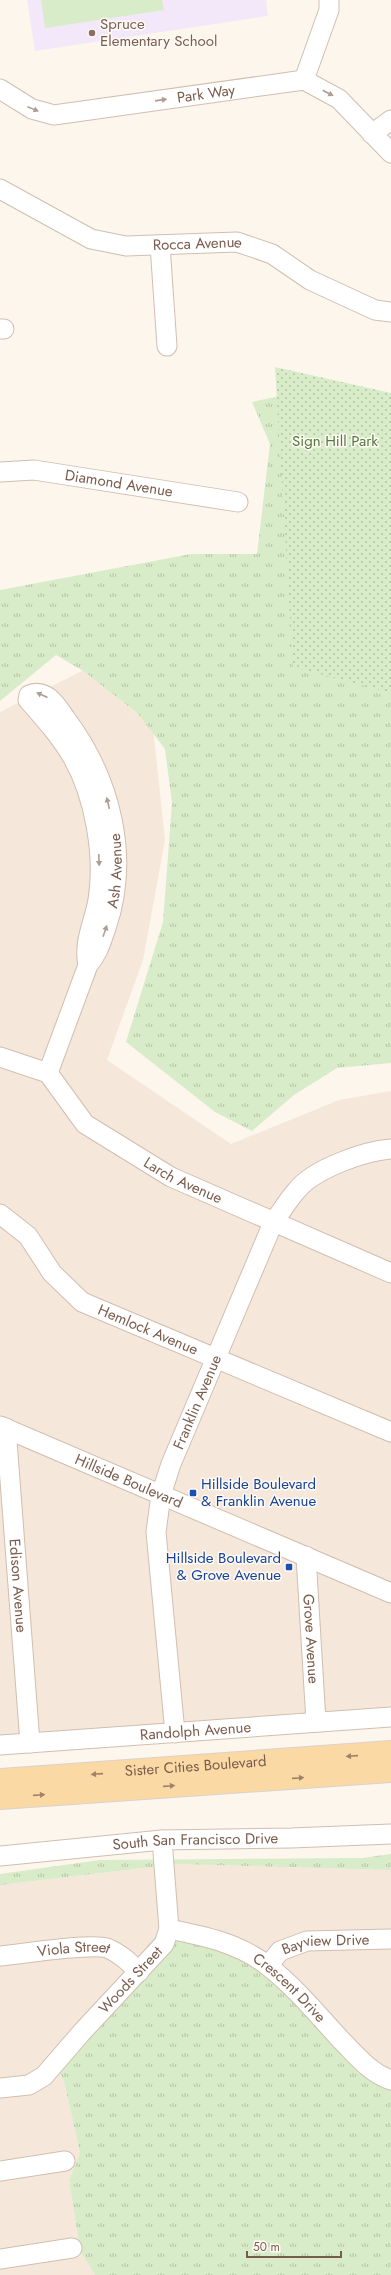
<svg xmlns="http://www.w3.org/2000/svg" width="391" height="2275" viewBox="0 0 391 2275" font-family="Jost,sans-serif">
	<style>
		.residential { fill: #f5e8da }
		.education { fill: #f3e8fa }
		.grass { fill: url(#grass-tufts) }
		.park { fill: url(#park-dots) }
		.pitch { fill: #d8ecc9 }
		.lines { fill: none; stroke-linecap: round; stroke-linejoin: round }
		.minor-casing { stroke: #d1beb0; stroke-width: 21 }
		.major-casing { stroke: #dad1cd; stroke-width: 24 }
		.minor { stroke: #fff; stroke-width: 19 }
		.major { stroke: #fbd9a5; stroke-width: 22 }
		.oneway { fill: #af9d94 }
		.oneway2 { fill: #a18267 }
		.education-dot { fill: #8d6e63; stroke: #fffaf3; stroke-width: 1.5 }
		.transit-dot { fill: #1a4fb4; stroke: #fffaf3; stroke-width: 1.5 }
		.labels { text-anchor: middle; stroke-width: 3; stroke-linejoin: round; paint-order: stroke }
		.education-label { font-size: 15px; fill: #785e54; stroke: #fffaf3; text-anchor: start }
		.street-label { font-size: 15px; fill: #7a5c4d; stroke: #fffaf3 }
		.park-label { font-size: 15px; fill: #537a41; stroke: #fffaf3 }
		.transit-label { font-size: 15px; fill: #164399; stroke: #fffaf3; text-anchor: start }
	</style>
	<defs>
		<pattern id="grass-tufts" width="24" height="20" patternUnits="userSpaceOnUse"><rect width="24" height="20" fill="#d8ecc9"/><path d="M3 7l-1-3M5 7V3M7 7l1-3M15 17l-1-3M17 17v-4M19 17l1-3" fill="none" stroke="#b4c2a5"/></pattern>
		<pattern id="park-dots" width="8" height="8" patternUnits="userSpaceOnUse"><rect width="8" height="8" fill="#d8ecc9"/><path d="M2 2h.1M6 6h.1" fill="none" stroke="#b4c2a5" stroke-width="1.8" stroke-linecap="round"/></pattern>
	</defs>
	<rect width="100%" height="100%" fill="#fdf6ec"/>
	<g class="residential">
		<path d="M84,670L153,727L165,840L143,960L107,1060L231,1144L339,1100L391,1091V1709L0,1735V712Z"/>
		<path d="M177,1864L391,1870V2068L377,2062L286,1973L114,1987L51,2057L64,2081L80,2153L69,2180L80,2250L95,2275H0V1885Z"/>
	</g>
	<path class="education" d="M27,0H266L268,16L35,51Z"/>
	<g class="grass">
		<path d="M308,390L391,410V1063L337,1068L294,1095L252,1131L215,1112L126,1042L163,922L172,803L165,749L138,714L85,672L56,655L0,701V590L191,554H257L270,444L252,402Z"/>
		<path d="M391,1854V1870L177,1864L0,1885V1874L100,1860L362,1858Z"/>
		<path d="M186,1926L286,1973L377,2062L391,2068V2275H95L80,2250L69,2180L80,2153L64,2081L51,2057L114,1987L157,1934Z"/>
	</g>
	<path class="park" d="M275,367L391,393V693L293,667Z"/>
	<path class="pitch" d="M41,0H162L164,10L45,28Z"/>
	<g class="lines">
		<defs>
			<g id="minor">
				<path d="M304,80L329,10V0"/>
				<path id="s1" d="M0,89L32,109L54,115L304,80L339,99L391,153"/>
				<path d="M372,134L391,120"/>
				<path id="s2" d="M0,189L91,239L126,246L237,242L272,254L310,280L375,310L391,312"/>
				<path d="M160,245L167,346"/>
				<path d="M0,329H4"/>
				<path id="s3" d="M0,472L34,470L238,502"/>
				<path id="s4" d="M0,1057L48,1073L85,1124L171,1177L391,1273"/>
				<path id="s5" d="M48,1073L88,965C98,954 101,942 106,928C131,856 110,778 66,719C57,706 47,688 29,695L28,700C44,718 61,737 73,758C95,797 105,856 98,900C94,923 83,942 88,965"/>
				<path id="s6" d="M0,1214L28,1236L52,1273L82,1302L391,1432"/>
				<path id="s7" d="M0,1426L391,1593"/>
				<path id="s8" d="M6,1428L30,1743"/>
				<path id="s9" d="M306,1556L316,1722"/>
				<path id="s10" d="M175,1733L156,1532L161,1495L171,1464L273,1223C281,1212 288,1200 297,1190C314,1169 364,1151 391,1149"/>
				<path id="s11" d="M0,1745L391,1717"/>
				<path id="s12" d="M0,1856L162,1840L291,1838L391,1834"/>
				<path id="s13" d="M169,1929C204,1936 239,1943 268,1966C295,1987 318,2015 341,2040C356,2055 370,2073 391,2080"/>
				<path id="s14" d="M0,1956C22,1954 90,1943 107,1948C120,1953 130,1963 139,1972"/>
				<path id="s15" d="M268,1966L280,1951L307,1941L391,1939"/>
				<path id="s16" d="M0,2088L29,2085L44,2076L82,2032L164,1944L169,1929L162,1840"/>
				<path d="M0,2171L65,2161"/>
				<path d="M0,2259L72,2248"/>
			</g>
			<g id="major">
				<path id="s17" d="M0,1780L391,1752"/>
				<path d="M0,1798L391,1771"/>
			</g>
		</defs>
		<use href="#minor" class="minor-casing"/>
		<use href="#major" class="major-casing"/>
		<use href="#minor" class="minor"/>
		<use href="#major" class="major"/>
	</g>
	<defs><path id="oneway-solid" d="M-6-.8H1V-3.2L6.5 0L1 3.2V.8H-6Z"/></defs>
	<g class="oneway">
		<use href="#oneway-solid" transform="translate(328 93) rotate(28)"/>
		<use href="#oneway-solid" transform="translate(161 100) rotate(-8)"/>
		<use href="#oneway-solid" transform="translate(33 109) rotate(22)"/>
		<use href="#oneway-solid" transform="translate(42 695) rotate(-156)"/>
		<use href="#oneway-solid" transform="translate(108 803) rotate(-103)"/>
		<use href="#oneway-solid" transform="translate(99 860) rotate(88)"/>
		<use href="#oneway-solid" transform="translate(105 931) rotate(-71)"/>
	</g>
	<g class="oneway2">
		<use href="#oneway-solid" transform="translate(352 1756) rotate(176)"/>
		<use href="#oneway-solid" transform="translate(97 1774) rotate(176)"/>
		<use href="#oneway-solid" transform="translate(298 1778) rotate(-4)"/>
		<use href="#oneway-solid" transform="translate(169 1786) rotate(-4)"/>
		<use href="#oneway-solid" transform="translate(39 1795) rotate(-4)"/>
	</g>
	<circle class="education-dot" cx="92" cy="33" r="4"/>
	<g class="transit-dot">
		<rect x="189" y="1489" width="8" height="8" rx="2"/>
		<rect x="285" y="1563" width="8" height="8" rx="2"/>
	</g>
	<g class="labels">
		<g class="education-label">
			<text x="100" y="29">Spruce<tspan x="100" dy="17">Elementary School</tspan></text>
		</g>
		<g class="street-label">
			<text dy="5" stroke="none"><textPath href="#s1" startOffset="214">Park Way</textPath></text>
			<text dy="5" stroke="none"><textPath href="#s2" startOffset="211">Rocca Avenue</textPath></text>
			<text dy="5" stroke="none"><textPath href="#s3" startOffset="120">Diamond Avenue</textPath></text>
			<text dy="5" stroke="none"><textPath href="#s5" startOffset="215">Ash Avenue</textPath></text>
			<text dy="5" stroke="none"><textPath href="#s4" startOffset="227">Larch Avenue</textPath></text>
			<text dy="5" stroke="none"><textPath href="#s6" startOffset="193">Hemlock Avenue</textPath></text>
			<text dy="5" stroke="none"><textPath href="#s10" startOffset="339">Franklin Avenue</textPath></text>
			<text dy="5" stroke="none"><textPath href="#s7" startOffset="140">Hillside Boulevard</textPath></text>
			<text dy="5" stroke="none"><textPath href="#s8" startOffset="158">Edison Avenue</textPath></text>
			<text dy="5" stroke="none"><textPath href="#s9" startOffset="83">Grove Avenue</textPath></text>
			<text dy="5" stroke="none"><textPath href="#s11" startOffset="196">Randolph Avenue</textPath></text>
			<text dy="5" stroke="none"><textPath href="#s17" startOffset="196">Sister Cities Boulevard</textPath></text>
			<text dy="5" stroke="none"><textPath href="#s12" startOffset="196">South San Francisco Drive</textPath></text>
			<text dy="5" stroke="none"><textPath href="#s15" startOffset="66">Bayview Drive</textPath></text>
			<text dy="5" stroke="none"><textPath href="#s14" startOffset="74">Viola Street</textPath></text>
			<text dy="5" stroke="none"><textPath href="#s16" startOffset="176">Woods Street</textPath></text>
			<text dy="5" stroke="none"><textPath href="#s13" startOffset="137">Crescent Drive</textPath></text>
		</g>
		<g class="park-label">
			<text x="335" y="446">Sign Hill Park</text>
		</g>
		<g class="transit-label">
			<text x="201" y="1489">Hillside Boulevard<tspan x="201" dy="17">&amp; Franklin Avenue</tspan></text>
			<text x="281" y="1563" text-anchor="end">Hillside Boulevard<tspan x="281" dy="17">&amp; Grove Avenue</tspan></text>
		</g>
	</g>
	<path d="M247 2251v6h94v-6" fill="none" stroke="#7a5c4d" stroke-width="2"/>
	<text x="253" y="2251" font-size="12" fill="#7a5c4d" stroke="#fffaf3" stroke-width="3" paint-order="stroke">50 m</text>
</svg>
